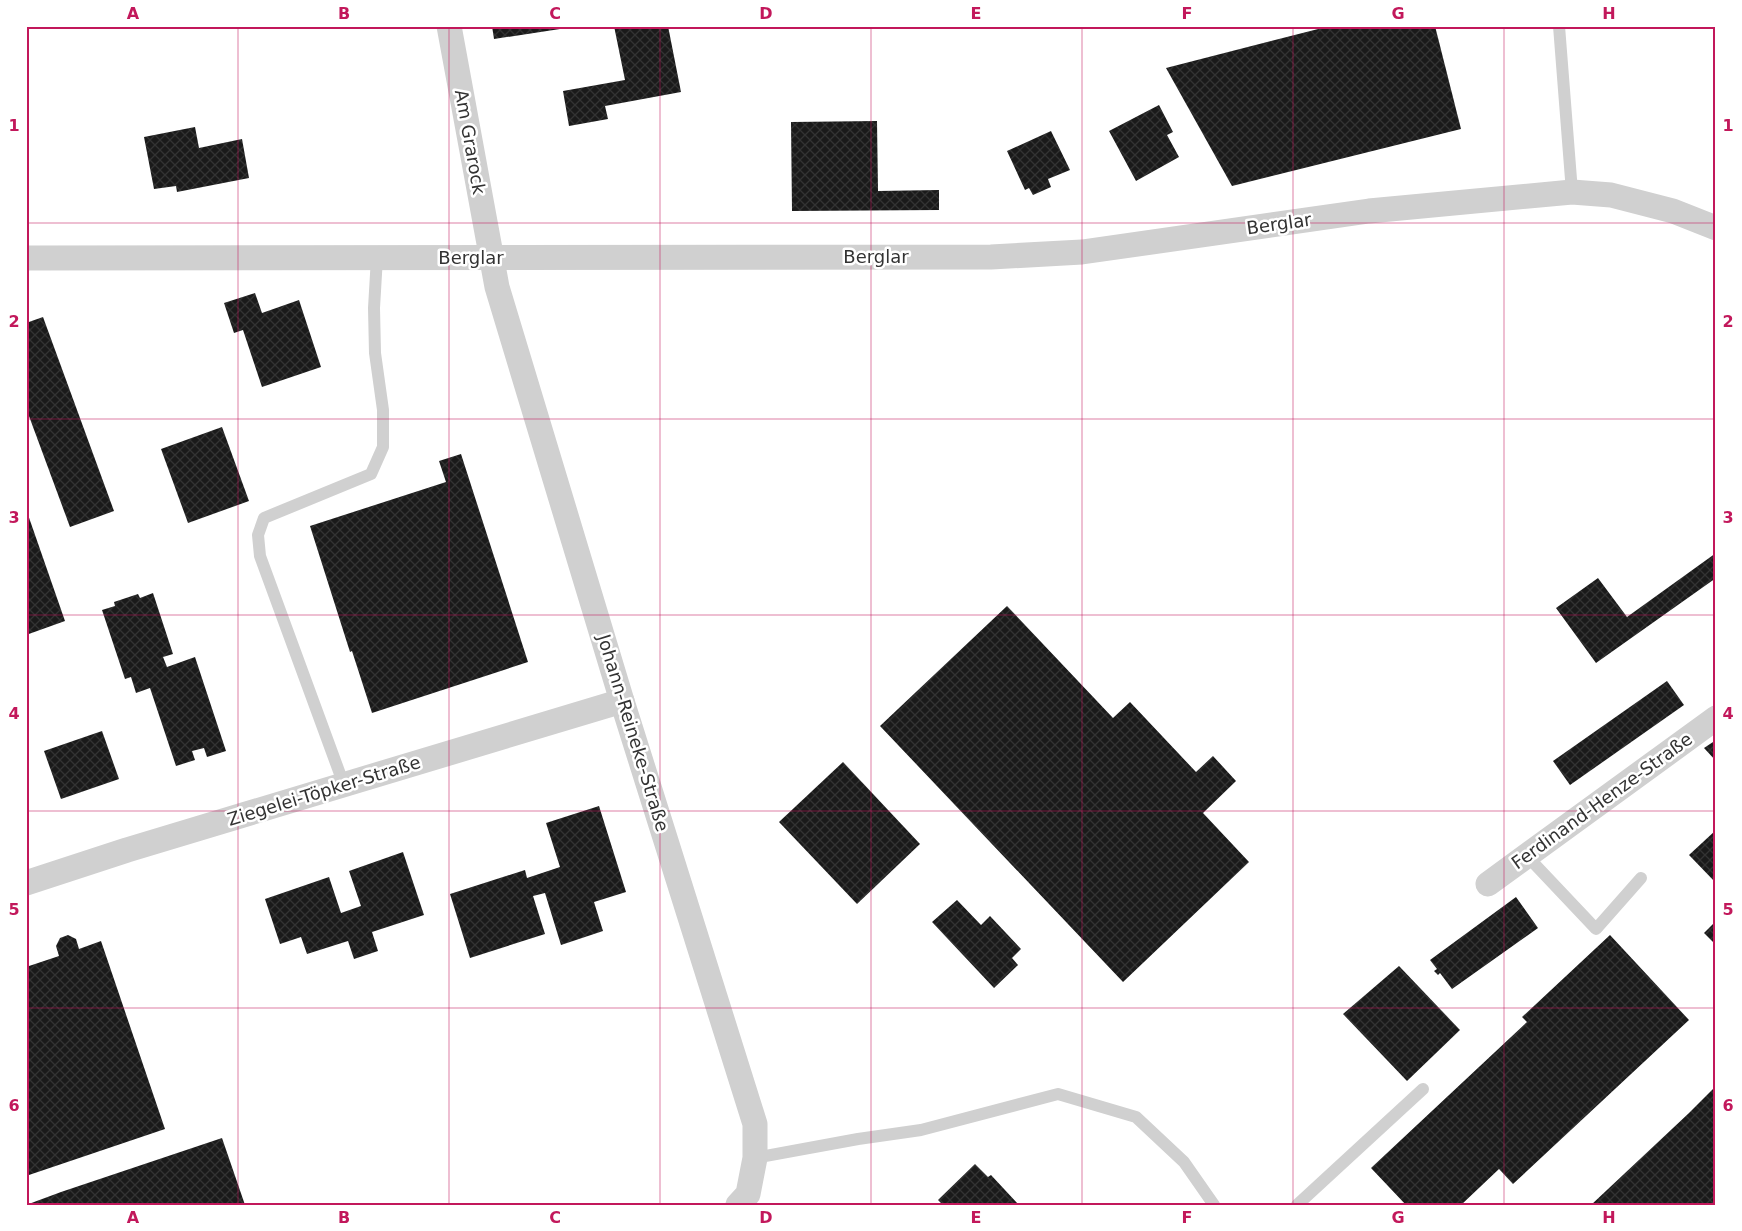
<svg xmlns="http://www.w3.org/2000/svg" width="1742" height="1231" viewBox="0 0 1742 1231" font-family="'DejaVu Sans',sans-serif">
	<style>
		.building { fill: url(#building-cross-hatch) }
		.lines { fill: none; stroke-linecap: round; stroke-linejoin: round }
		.service { stroke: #d0d0d0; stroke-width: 12 }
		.minor { stroke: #d0d0d0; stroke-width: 25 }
		.grid { fill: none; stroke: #c2185b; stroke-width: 1; stroke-opacity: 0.55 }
		.labels { text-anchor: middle; stroke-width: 5; stroke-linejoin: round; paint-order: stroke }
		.street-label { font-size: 18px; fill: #333; stroke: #fff }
		.neatline { fill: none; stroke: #c2185b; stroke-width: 2 }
		.grid-label { font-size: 16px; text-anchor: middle; font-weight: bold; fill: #c2185b }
	</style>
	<defs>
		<pattern id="building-cross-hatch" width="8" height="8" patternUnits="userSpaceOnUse" patternTransform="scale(1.25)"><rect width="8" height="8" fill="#1a1a1a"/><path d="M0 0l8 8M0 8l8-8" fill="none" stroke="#333"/></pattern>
	</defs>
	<rect width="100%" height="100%" fill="#fff"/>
	<g class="building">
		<path d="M492,26H560V29L494,39Z"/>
		<path d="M614,26H668L681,92L605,106L608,119L569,126L563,91L625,80Z"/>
		<path d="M1330,26H1435L1461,129L1232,186L1166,68Z"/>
		<path d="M1159,105L1173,132L1167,135L1179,157L1136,181L1109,131Z"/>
		<path d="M877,121L878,191L939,190V210L792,211L791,122Z"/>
		<path d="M195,127L199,148L242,139L249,178L177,192L176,186L154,189L144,137Z"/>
		<path d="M1051,131L1070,170L1048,179L1051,187L1033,195L1029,188L1025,190L1007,151Z"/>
		<path d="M255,293L262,313L299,300L321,367L262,387L243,330L234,333L224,303Z"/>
		<path d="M43,317L114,511L70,527L26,408V323Z"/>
		<path d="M222,427L249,501L188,523L161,449Z"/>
		<path d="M461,454L528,662L372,713L352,651L350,652L310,526L446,482L439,461Z"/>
		<path d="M26,509L65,621L26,635Z"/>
		<path d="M1716,553V578L1596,663L1556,608L1598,578L1627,617Z"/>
		<path d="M153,593L173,654L163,657L167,667L195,657L226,751L207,757L204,748L192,751L195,760L176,766L150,688L136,693L131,677L125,679L102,610L115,606L114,602L138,594L140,598Z"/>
		<path d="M1007,606L1113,718L1130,702L1196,772L1213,756L1236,781L1203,813L1249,862L1123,982L880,726Z"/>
		<path d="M1667,681L1684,705L1570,785L1553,761Z"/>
		<path d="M102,731L119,779L61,799L44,751Z"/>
		<path d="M1716,740V761L1704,748Z"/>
		<path d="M843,762L920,844L857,904L779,822Z"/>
		<path d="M599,806L626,892L594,902L603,931L561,945L545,893L533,896L545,934L470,958L450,894L525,870L527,878L560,867L546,823Z"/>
		<path d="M1716,830V883L1689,855Z"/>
		<path d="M403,852L424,915L372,932L378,951L354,959L348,941L307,954L301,937L280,944L265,899L329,877L341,913L361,906L349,871Z"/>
		<path d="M1516,897L1538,928L1452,989L1440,973L1438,975L1434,971L1437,969L1430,960Z"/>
		<path d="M957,900L981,925L990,916L1021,949L1012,958L1018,965L994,988L932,922Z"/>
		<path d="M1716,921V945L1704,933Z"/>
		<path d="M68,935L76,939L79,949L101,941L165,1129L26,1176V967L59,956L56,946L60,938Z"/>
		<path d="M1610,935L1689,1020L1513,1184L1499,1169L1461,1205H1406L1371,1168L1527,1022L1522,1017Z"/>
		<path d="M1399,966L1460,1030L1407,1081L1343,1014Z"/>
		<path d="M1716,1086V1205H1591L1689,1113Z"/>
		<path d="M222,1138L245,1205H26L61,1192Z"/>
		<path d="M975,1164L988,1177L991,1175L1019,1205H943L938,1200Z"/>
	</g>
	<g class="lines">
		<g class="service">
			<path d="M1559,26L1572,192"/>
			<path d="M344,785L260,556L258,535L264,518L371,474L383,447V410L375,353L374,308L377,257"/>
			<path d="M1527,856L1596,929L1641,878"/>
			<path d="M755,1158L858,1139L921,1130L1058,1094L1136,1117L1184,1162L1214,1205"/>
			<path d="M1297,1205L1423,1089"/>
		</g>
		<g class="minor">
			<path d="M449,26L497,287L622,701L755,1124V1158L748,1194L738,1205"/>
			<path d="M26,258L991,257L1082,252L1369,211L1572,192L1611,195L1673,211L1716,228"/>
			<path d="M26,883L127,850L622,701"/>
			<path d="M1488,884L1716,718"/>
		</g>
	</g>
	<path class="grid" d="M238,26V1205M449,26V1205M660,26V1205M871,26V1205M1082,26V1205M1293,26V1205M1504,26V1205M26,223H1716M26,419H1716M26,615H1716M26,811H1716M26,1008H1716"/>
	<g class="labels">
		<g class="street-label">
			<text transform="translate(470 142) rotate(80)" y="6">Am Grarock</text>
			<text transform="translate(1279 224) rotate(-8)" y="6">Berglar</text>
			<text x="876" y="263">Berglar</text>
			<text x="471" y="264">Berglar</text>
			<text transform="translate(633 733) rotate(73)" y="6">Johann-Reineke-Straße</text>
			<text transform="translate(324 791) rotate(-17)" y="6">Ziegelei-Töpker-Straße</text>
			<text transform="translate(1602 801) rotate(-36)" y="6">Ferdinand-Henze-Straße</text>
		</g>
	</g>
	<rect width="1742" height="1231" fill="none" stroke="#ffffff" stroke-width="55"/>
	<rect x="28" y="28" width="1686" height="1176" class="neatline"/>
	<g class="grid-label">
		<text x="133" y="19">A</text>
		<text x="344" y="19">B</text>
		<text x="555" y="19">C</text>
		<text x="766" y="19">D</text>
		<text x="976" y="19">E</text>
		<text x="1187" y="19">F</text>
		<text x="1398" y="19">G</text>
		<text x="1609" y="19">H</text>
		<text x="14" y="131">1</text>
		<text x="1728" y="131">1</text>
		<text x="14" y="327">2</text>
		<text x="1728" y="327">2</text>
		<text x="14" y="523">3</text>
		<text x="1728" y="523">3</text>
		<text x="14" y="719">4</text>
		<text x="1728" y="719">4</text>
		<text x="14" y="915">5</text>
		<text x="1728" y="915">5</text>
		<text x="14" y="1111">6</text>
		<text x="1728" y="1111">6</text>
		<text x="133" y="1223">A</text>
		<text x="344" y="1223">B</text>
		<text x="555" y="1223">C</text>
		<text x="766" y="1223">D</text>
		<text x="976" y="1223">E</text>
		<text x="1187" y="1223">F</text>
		<text x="1398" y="1223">G</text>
		<text x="1609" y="1223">H</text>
	</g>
</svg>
